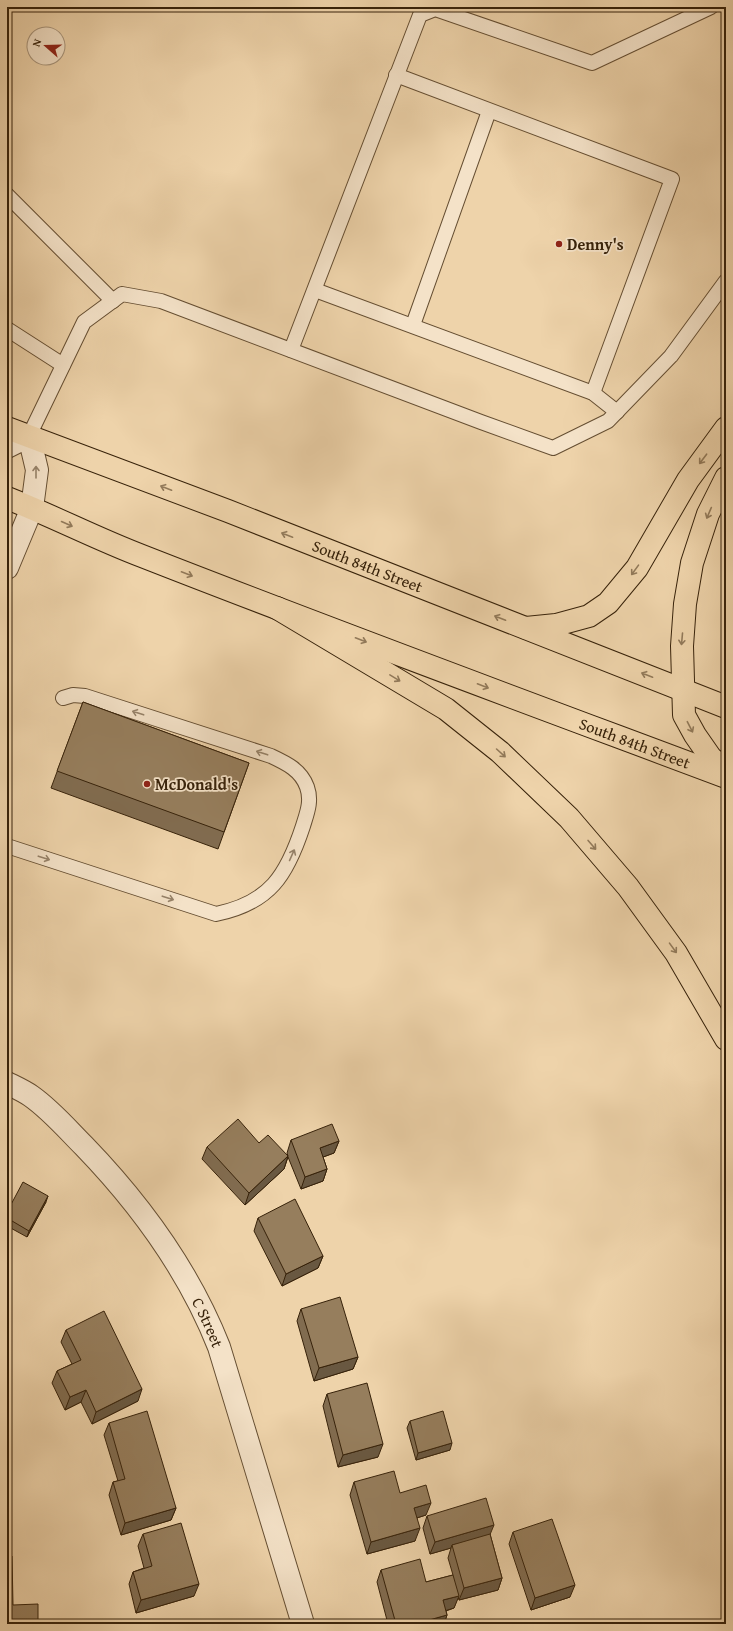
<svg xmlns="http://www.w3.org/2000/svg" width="733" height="1631" viewBox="0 0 733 1631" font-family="'Gentium Book Plus',serif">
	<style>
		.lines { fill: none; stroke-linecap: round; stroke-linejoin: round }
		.lane-casing { stroke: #654e32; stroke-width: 16 }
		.street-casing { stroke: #654e32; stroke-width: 24 }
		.primary-casing { stroke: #37220a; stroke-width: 24 }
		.highway-casing { stroke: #37220a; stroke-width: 24 }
		.lane { stroke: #f4e2c8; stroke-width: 14 }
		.street { stroke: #f4e2c8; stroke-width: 22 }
		.primary { stroke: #eed3aa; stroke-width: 22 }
		.highway { stroke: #eed3aa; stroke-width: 22 }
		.wall { fill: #816c50; stroke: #37220a }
		.shaded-wall { fill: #695841; stroke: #37220a }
		.building { fill: #967e5d; stroke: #37220a }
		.oneway { stroke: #927a5a }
		.oneway2 { stroke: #968269 }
		.poi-dot { fill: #8f2418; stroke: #f4e2c8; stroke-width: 1.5 }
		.labels { text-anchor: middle; stroke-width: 3.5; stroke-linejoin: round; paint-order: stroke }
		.poi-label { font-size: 16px; font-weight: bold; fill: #37220a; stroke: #f4e2c8; text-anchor: start }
		.street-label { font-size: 16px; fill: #37220a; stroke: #f4e2c8 }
	</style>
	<rect width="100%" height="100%" fill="#eed3aa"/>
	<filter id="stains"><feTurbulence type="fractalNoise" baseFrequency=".005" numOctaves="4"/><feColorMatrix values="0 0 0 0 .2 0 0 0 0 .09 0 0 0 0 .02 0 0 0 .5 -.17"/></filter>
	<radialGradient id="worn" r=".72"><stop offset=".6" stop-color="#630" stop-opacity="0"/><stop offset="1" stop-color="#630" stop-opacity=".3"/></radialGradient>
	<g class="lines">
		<defs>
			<g id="lane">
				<path d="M396,75L672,179L593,393"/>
				<path d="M7,195L113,301"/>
				<path d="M315,290L593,393L617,412"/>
				<path d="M413,325L489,111"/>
				<path d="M7,329L63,365"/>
				<path d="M291,350L420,15L435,9L592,63L711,7"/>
				<path d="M29,436L84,322L122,294L161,301L481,422L553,448L608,421L671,356L726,281"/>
				<path d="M7,846L216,914C270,903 287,875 303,826C307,813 312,801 307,787C301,770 286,763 271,756L85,696L73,695L63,698"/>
			</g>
			<g id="street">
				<path d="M7,447L29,436L37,470L32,508L7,568"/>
				<path id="s1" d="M7,1083C15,1087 24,1091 31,1096C51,1110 67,1129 84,1146C141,1205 189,1271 219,1347L303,1624"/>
			</g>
			<g id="primary">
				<path id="s2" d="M7,428L228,511L726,707"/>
				<path id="s3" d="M7,498C53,516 97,539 142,556C336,632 531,704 726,777"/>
			</g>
			<g id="highway">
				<path d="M726,478L708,514L692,563L685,604L682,646L684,715L695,735L711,758L726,769"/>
				<path d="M277,608L446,709L500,752L569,818L628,887L676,953L726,1039"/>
				<path d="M526,628L556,625L589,616L608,603L637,568L688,480L726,428"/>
			</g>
		</defs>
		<use href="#lane" class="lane-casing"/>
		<use href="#street" class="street-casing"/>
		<use href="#primary" class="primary-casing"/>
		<use href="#highway" class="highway-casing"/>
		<use href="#lane" class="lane"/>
		<use href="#street" class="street"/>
		<use href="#primary" class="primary"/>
		<use href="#highway" class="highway"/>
	</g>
	<g class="wall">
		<path d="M83,702L249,763L218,849L51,788Z"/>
		<path d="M291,1140L339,1141L334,1153L323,1157L327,1169L323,1181L301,1189L288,1157L284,1169L245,1205L202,1159L207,1147L259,1143L288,1156L287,1153Z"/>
		<path d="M46,1202L27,1237L7,1226V1212Z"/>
		<path d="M258,1218L323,1256L318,1268L282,1286L254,1231Z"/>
		<path d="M301,1309L358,1357L353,1369L314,1381L297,1321Z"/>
		<path d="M66,1330L138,1401L92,1424L81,1402L65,1410L52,1383L57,1371L72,1364L61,1342Z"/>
		<path d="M327,1394L378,1457L338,1467L323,1406Z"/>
		<path d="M410,1421L450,1450L416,1460L407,1428Z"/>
		<path d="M109,1423L176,1508L171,1520L121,1535L109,1495L113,1482L118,1481L104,1435Z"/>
		<path d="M354,1482L426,1515L417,1518L415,1541L367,1554L350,1495Z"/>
		<path d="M427,1516L490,1534L502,1578L498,1590L459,1600L458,1597L454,1608L446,1611L447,1615L444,1624H388L377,1582L381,1570L426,1582L453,1575L448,1558L451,1548L430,1554L423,1528Z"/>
		<path d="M513,1532L570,1597L531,1610L509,1544Z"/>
		<path d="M143,1534L194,1596L136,1613L129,1584L133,1572L144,1568L138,1546Z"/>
	</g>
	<g class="shaded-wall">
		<path d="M339,1141L334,1153L315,1160L320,1148Z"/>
		<path d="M288,1156L284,1169L245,1205L249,1193Z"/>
		<path d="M327,1169L323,1181L301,1189L305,1177Z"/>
		<path d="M48,1196L46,1202L27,1237L29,1231Z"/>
		<path d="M323,1256L318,1268L282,1286L286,1274Z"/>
		<path d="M358,1357L353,1369L314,1381L319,1368Z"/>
		<path d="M142,1389L138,1401L92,1424L96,1412Z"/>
		<path d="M86,1390L81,1402L65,1410L70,1397Z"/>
		<path d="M452,1443L450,1450L416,1460L418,1453Z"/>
		<path d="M383,1444L378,1457L338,1467L343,1455Z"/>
		<path d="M431,1503L426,1515L410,1520L414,1508Z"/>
		<path d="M176,1508L171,1520L121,1535L125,1523Z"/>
		<path d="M494,1525L489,1537L452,1545L451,1548L430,1554L435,1542Z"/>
		<path d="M420,1528L415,1541L367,1554L371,1542Z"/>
		<path d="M502,1578L498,1590L459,1600L464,1588Z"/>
		<path d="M199,1584L194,1596L136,1613L141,1600Z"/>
		<path d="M575,1585L570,1597L531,1610L535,1598Z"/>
		<path d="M459,1596L454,1608L438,1613L443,1600Z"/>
		<path d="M447,1615L444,1624H415Z"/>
	</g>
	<g class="building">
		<path d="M83,702L249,763L224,832L57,771Z"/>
		<path d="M238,1119L259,1143L268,1135L288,1156L249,1193L207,1147Z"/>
		<path d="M332,1124L339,1141L320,1148L327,1169L305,1177L291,1140Z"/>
		<path d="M23,1182L48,1196L29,1231L7,1218V1212Z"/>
		<path d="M295,1199L323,1256L286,1274L258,1218Z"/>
		<path d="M340,1297L358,1357L319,1368L301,1309Z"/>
		<path d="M104,1311L142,1389L96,1412L86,1390L70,1397L57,1371L81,1360L66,1330Z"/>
		<path d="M367,1383L383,1444L343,1455L327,1394Z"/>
		<path d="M147,1411L176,1508L125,1523L113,1482L125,1479L109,1423Z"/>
		<path d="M443,1411L452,1443L418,1453L410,1421Z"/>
		<path d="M394,1471L400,1493L426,1485L431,1503L414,1508L420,1528L371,1542L354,1482Z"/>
		<path d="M486,1498L494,1525L435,1542L427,1516Z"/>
		<path d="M552,1519L575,1585L535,1598L513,1532Z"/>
		<path d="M181,1523L199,1584L141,1600L133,1572L152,1566L143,1534Z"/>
		<path d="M490,1534L502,1578L464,1588L452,1545Z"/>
		<path d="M7,1556H12L13,1605L38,1604V1624H7Z"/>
		<path d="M420,1559L426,1582L453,1575L459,1596L443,1600L447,1615L415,1624H396L381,1570Z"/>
		<path d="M213,1620L214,1624H200Z"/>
	</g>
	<defs><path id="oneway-shaft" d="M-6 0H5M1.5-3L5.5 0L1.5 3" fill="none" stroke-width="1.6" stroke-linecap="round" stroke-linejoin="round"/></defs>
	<g class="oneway">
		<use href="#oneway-shaft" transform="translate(703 459) rotate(127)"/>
		<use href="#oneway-shaft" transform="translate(166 488) rotate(-159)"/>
		<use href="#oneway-shaft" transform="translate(709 513) rotate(113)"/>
		<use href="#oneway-shaft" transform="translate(67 524) rotate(24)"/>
		<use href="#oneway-shaft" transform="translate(287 535) rotate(-159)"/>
		<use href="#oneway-shaft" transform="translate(635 570) rotate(126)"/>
		<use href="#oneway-shaft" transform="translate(187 574) rotate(21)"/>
		<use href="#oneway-shaft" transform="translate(500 618) rotate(-159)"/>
		<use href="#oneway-shaft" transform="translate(682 639) rotate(95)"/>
		<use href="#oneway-shaft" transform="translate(361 640) rotate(21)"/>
		<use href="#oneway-shaft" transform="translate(647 675) rotate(-159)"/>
		<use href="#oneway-shaft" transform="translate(395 678) rotate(31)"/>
		<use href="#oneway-shaft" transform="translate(483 686) rotate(21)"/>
		<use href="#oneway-shaft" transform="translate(690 727) rotate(63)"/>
		<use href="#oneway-shaft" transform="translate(501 753) rotate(42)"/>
		<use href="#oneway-shaft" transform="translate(592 845) rotate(49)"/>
		<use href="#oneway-shaft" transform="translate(673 948) rotate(54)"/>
	</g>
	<g class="oneway2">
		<use href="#oneway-shaft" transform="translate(36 472) rotate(-90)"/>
		<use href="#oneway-shaft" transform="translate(138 713) rotate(-162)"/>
		<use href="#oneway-shaft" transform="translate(262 753) rotate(-162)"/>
		<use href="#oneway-shaft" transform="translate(292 855) rotate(-66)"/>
		<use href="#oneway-shaft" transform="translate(44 858) rotate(18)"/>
		<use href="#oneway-shaft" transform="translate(168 898) rotate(18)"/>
	</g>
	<g class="poi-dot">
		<circle cx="559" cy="244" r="4"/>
		<circle cx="147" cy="784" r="4"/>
	</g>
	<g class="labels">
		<g class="poi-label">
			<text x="567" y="250">Denny's</text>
			<text x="155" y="790">McDonald's</text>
		</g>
		<g class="street-label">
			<text dy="6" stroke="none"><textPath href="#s2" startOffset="386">South 84th Street</textPath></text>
			<text dy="6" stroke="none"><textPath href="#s3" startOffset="674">South 84th Street</textPath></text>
			<text dy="6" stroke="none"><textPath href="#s1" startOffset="317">C Street</textPath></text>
		</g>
	</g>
	<rect width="733" height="1631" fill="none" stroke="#eed3aa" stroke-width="24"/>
	<rect x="8" y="8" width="717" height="1615" fill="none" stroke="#37220a" stroke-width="2"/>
	<rect x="12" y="12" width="709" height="1607" fill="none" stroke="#37220a"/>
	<g transform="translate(46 46) rotate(290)"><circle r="19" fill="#f4e2c8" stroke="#a8957c"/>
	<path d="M0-3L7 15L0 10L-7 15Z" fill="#8f2418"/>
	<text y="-6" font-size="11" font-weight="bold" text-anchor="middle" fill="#37220a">N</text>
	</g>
	<rect width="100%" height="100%" filter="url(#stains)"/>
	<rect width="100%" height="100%" fill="url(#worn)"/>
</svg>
